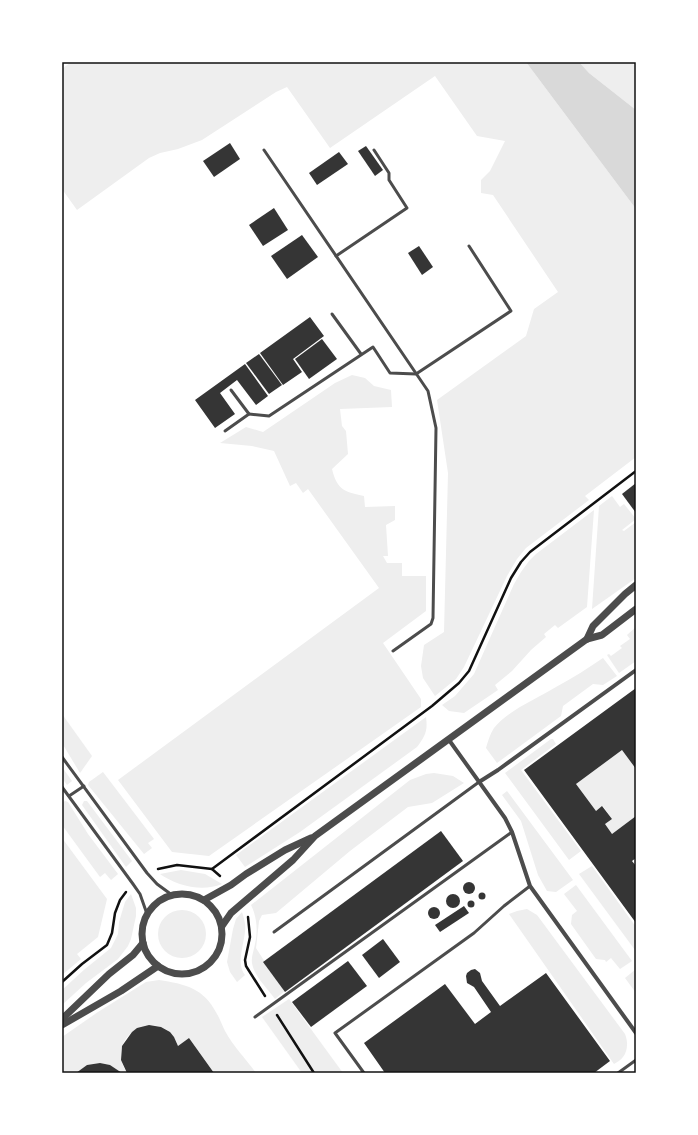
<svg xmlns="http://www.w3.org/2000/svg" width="698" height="1135" viewBox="0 0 698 1135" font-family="'DM Sans',sans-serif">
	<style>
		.green { fill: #eee }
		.water { fill: #d9d9d9 }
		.building { fill: #353535 }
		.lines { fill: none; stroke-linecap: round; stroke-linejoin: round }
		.path { stroke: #111; stroke-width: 2.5 }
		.service { stroke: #4c4c4c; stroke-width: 3 }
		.minor { stroke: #4c4c4c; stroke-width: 4 }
		.tertiary { stroke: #4c4c4c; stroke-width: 7 }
		.neatline { fill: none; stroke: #111; stroke-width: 1.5 }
	</style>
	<rect width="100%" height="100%" fill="#fff"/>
	<g class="green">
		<path d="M71,62H526L636,209V457L585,496L589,500L526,548L517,559L507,576L464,667L456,679L435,696L423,678L421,666L424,645L444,632L448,473L437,400L526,336L534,309L558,292L493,195L481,193V180L490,171L505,141L477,136L435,76L330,148L287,87L276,92L202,140L178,149L160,153L149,158L77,210L62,189V69Z"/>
		<path d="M579,62H632L636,68V110L589,73Z"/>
		<path d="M352,375L365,378L374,386L391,390L392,407L340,409L342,426L346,431L348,454L332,469C337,490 345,492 364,496L365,507L395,506V520L386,525L388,556H383L387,563H402V576H426V611L383,643L421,699V707L209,856L172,852L118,780L379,588L308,489L303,493L296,483L290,486L274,451L252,446L220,443L246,427L263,432L335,383Z"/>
		<path d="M612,496L620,507L624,504L636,519L622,530L624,531L636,522V578L592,609L599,506Z"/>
		<path d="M594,510L587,607L558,628L555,625L544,634L546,637L531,650L512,671L495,685L498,690L464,713L449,711L442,705L455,696L474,674L514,584L521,572L529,561L536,554Z"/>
		<path d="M636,627V661L619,673L607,655L609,654L611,656L622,648L620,646L630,639L627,635Z"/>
		<path d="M603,658L617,676L603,685L593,684L563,706L561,716L497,763L486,748C488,741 490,734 494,728C507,711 538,698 556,687C573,678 588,668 603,658Z"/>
		<path d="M62,714L92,756L80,773L62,743Z"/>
		<path d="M426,717C428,731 425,736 417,747L300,832L245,867L236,855Z"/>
		<path d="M551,739H553L556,744L521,770L581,851L569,860L505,773Z"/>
		<path d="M622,750L636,769V816L612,834L605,824L612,819L603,806L596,811L576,784Z"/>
		<path d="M62,767L72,781L67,785L62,778Z"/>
		<path d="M103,772L154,839L148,843L152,848L144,854L88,785L89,782Z"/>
		<path d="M434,773L453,776L464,783L432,803L408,807L350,851L276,913L262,915L259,921L256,948L263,959L286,990L275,999C267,988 254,976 252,963C251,957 254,950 255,944C258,931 257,917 251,905L410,780L426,774Z"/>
		<path d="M507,791L573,880L556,892L547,891L538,875L521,821L502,795Z"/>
		<path d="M65,801L68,802L88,834L118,874L111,880L105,873L100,877L62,825V803Z"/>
		<path d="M84,801H87L132,861L126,867L82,805Z"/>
		<path d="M62,838L107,899L98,937L77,954L81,959L62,975Z"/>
		<path d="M592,866L636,927L635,950L579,874Z"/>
		<path d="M181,870L205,874L222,884C202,892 177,886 160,874Z"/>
		<path d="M576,885L632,961L620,969L611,958L606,962L605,960L596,959L571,924L572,915L577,911L564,894Z"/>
		<path d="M131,894L136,908V916L131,939L128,946L118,959L86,983L62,1005V990L85,969L111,948L118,934L119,922L125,902Z"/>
		<path d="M527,909L537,915L625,1034C628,1041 628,1051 623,1057C621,1060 617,1062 614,1064L509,914L517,911Z"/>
		<circle cx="182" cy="934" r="24"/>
		<path d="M242,912C244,918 246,925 245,931C244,945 236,963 245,975L237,982L230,972L227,962L233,929L236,919Z"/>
		<path d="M636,969V993L625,978Z"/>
		<path d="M159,980C185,984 204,988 217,1014C220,1019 222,1025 225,1031C233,1046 246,1059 256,1073H214L189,1038L178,1046C165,1004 101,1033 127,1073H122L110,1065L100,1063L87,1065L76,1073H62V1037L98,1012L146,982Z"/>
		<path d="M289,999L343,1073H302L262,1017Z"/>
	</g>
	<path class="water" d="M526,62H579L589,73L636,110V209Z"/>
	<g class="building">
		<path d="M230,143L240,159L214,177L203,161Z"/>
		<path d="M366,146L383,170L375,176L358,151Z"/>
		<path d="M339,152L348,164L317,185L309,173Z"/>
		<path d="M274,208L288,230L263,246L249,225Z"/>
		<path d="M302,235L318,257L287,279L271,256Z"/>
		<path d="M419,246L433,267L422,275L408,253Z"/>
		<path d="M310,317L324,336L293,359L302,372L283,385L260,353Z"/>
		<path d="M322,339L337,359L309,379L295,359Z"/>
		<path d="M259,354L282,385L269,394L246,363Z"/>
		<path d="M245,364L268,396L256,405L237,380L220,393L235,414L215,428L195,400Z"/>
		<path d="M636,483V513L622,494Z"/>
		<path d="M636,688V769L622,750L576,784L596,811L602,806L612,819L605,824L612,834L636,816V858L632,861L636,866V923L524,770Z"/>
		<path d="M441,831L463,861L285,992L263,962Z"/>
		<circle cx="469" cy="888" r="6"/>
		<circle cx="482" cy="896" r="3.5"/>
		<circle cx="453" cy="901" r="7"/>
		<circle cx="471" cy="904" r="3.5"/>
		<path d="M464,906L469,913L440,932L435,925Z"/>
		<circle cx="434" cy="913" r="6"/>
		<path d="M383,939L400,962L379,978L362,955Z"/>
		<path d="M348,961L367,986L311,1027L292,1002Z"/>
		<path d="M475,969L480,973L482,981L500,1006L546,973L610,1061L594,1073H385L364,1043L445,984L475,1024L491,1012L474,987L467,983L466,976L467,973L471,970Z"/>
		<path d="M149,1025L161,1027L170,1032L174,1037L178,1046L189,1038L214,1073H127L121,1060L122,1046L132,1032L137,1028Z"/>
		<path d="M100,1063L110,1065L122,1073H76L87,1065Z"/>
	</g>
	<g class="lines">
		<g class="path">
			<path d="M158,869L177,865L212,869L220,876"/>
			<path d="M212,869L432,706L459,683L469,671L511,578L521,562L530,552L636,471"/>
			<path d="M248,917L250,937L245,960L246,966L265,996"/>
			<path d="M62,982L82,964L107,945L112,933L115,913L120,900L126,892"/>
			<path d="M277,1015L314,1073"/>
		</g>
		<g class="service">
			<path d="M264,150L428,391L436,428L433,618L431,624L393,651"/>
			<path d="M336,256L407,208L389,180V173L374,150"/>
			<path d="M332,314L361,354"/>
			<path d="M249,414L269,416L373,347L390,373L416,374L511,311L469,246"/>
			<path d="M225,431L249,414L231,390"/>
			<path d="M62,757L147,873L157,884L172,895"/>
			<path d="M62,787L133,884L140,894L147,914"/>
			<path d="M69,796L84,786"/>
			<path d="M274,932L479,782"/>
			<path d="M255,1017L512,832"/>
			<path d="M364,1073L335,1033L474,933L504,906L530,886"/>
			<path d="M618,1073L636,1060"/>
		</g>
		<g class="minor">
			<path d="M449,740L505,818L512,832L530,886L636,1033"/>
			<path d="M479,782L498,770L636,670"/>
		</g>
		<g class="tertiary">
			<path d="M587,639L593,626L625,594L636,585"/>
			<circle cx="182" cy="934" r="40"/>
			<path d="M204,900L231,885L246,874L285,850L311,838"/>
			<path d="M222,926L231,913L293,860L315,836L587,639L602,635L636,609"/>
			<path d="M62,1019L109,974L133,955L143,943"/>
			<path d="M62,1025L121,991L158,966"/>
		</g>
	</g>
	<rect width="698" height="1135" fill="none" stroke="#ffffff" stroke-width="126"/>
	<rect x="63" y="63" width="572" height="1009" class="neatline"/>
</svg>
